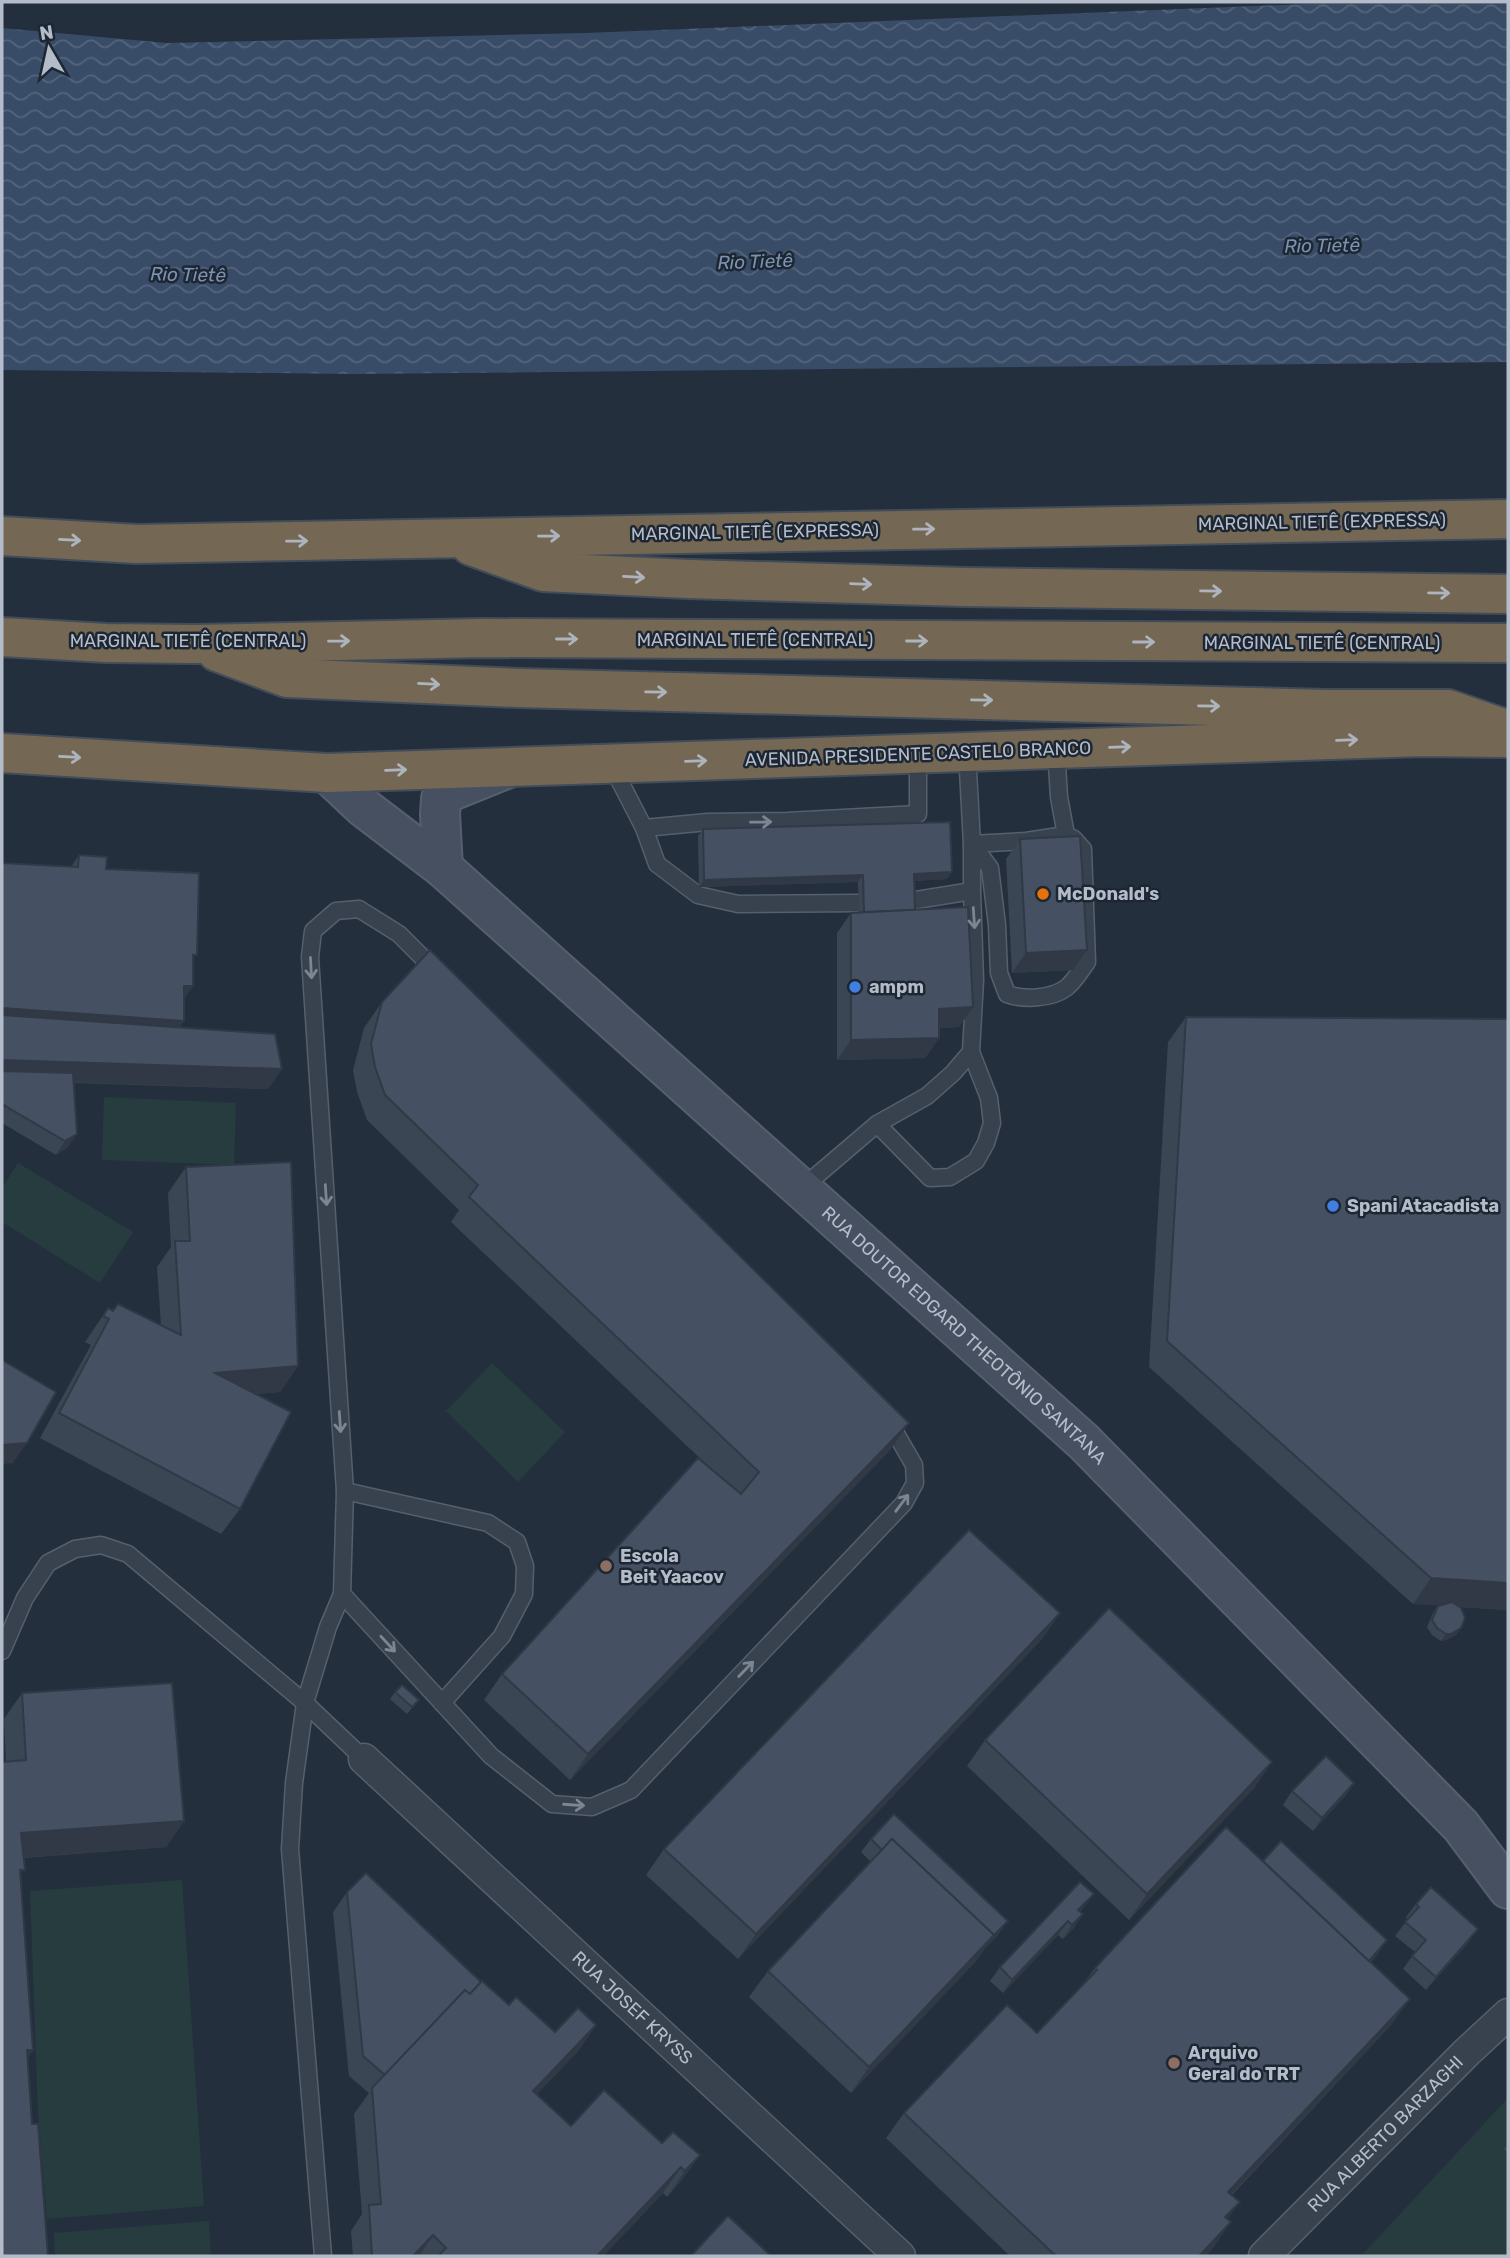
<svg xmlns="http://www.w3.org/2000/svg" width="1510" height="2258" viewBox="0 0 1510 2258" font-family="Rubik,sans-serif">
	<style>
		.pitch { fill: #263c3f }
		.water { fill: url(#water-waves) }
		.lines { fill: none; stroke-linecap: round; stroke-linejoin: round }
		.lane-casing { stroke: #565f6c; stroke-width: 19 }
		.street-casing { stroke: #565f6c; stroke-width: 33 }
		.secondary-casing { stroke: #565f6c; stroke-width: 42 }
		.highway-casing { stroke: #434c59; stroke-width: 42 }
		.lane { stroke: #38414e; stroke-width: 16 }
		.street { stroke: #38414e; stroke-width: 30 }
		.secondary { stroke: #465061; stroke-width: 38 }
		.highway { stroke: #746855; stroke-width: 38 }
		.wall { fill: #3b4654 }
		.shaded-wall { fill: #303945 }
		.building { fill: #455162; stroke: #303945; stroke-width: 2 }
		.oneway { stroke: #aeb4bd }
		.oneway2 { stroke: #7c8592 }
		.food-dot { fill: #e8710a; stroke: #1d2633; stroke-width: 2.5 }
		.shop-dot { fill: #3f7fe0; stroke: #1d2633; stroke-width: 2.5 }
		.education-dot { fill: #8d6e63; stroke: #1d2633; stroke-width: 2.5 }
		.labels { text-anchor: middle; stroke-width: 5; stroke-linejoin: round; paint-order: stroke }
		.street-label { font-size: 18px; fill: #b4bcc9; stroke: #1d2633 }
		.poi-label { font-size: 18px; font-weight: bold; fill: #b4bcc9; stroke: #1d2633; text-anchor: start }
		.water-label { font-size: 19px; font-style: italic; fill: #7c92b1; stroke: #1d2633 }
	</style>
	<defs>
		<pattern id="water-waves" width="16" height="10" patternUnits="userSpaceOnUse" patternTransform="scale(1.75)"><rect width="16" height="10" fill="#394c67"/><path d="M0 5q4-4 8 0t8 0" fill="none" stroke="#53647b"/></pattern>
	</defs>
	<rect width="100%" height="100%" fill="#242f3e"/>
	<g class="pitch">
		<path d="M104,1097L236,1103L234,1165L102,1160Z"/>
		<path d="M18,1163L133,1232L100,1283L2,1222V1188Z"/>
		<path d="M492,1363L565,1432L518,1482L446,1411Z"/>
		<path d="M182,1880L204,2206L47,2219L38,2113L30,1891Z"/>
		<path d="M1508,2098V2256H1361Z"/>
		<path d="M209,2221L211,2256H55L54,2233Z"/>
	</g>
	<path class="water" d="M1306,4H1508V362L354,374L2,370V28L167,43L586,33Z"/>
	<g class="lines">
		<defs>
			<g id="lane">
				<path d="M1056,749L1059,797L1066,835"/>
				<path d="M612,766L644,828L708,822L787,821L918,814V754"/>
				<path d="M644,828L657,864L698,895L738,904L859,903"/>
				<path d="M1066,835L1074,839L1083,849L1087,962C1081,970 1074,982 1066,988C1051,999 1023,1000 1007,994L999,973L997,925L990,868L972,844L1026,841Z"/>
				<path d="M910,901L972,891"/>
				<path d="M877,1124L930,1178L950,1177L976,1161L986,1143L992,1123L989,1098L971,1052L975,980L972,891V844L967,752"/>
				<path d="M802,1188L877,1124L927,1096L953,1073L971,1052"/>
				<path d="M345,1491L488,1523L517,1542L525,1566L524,1594L502,1636L442,1703"/>
				<path d="M342,1594L491,1756L552,1804L592,1807L631,1790L904,1503L915,1483L914,1465L888,1420"/>
				<path d="M2,1651L25,1598L48,1563L75,1549L101,1545L128,1554L305,1703L364,1759"/>
				<path d="M323,2256L290,1849L294,1783L305,1703L328,1627L342,1594L345,1491L310,957L313,931L336,911L359,909L399,934L438,973"/>
			</g>
			<g id="street">
				<path id="s1" d="M364,1759L900,2256"/>
				<path id="s2" d="M1264,2256L1467,2052L1508,2014"/>
			</g>
			<g id="secondary">
				<path id="s3" d="M327,773L363,807L443,868L1084,1442L1461,1826L1508,1889"/>
				<path d="M443,868L440,814L441,799L449,792L506,769"/>
			</g>
			<g id="highway">
				<path d="M2,536L137,544L1508,519"/>
				<path d="M471,546L543,572L689,579L964,587L1508,594"/>
				<path d="M2,637L106,643L195,644L483,638L1508,643"/>
				<path d="M217,652L287,678L519,688L1326,709H1448L1500,727"/>
				<path d="M2,753L327,773L1422,737L1508,738"/>
			</g>
		</defs>
		<use href="#lane" class="lane-casing"/>
		<use href="#street" class="street-casing"/>
		<use href="#secondary" class="secondary-casing"/>
		<use href="#highway" class="highway-casing"/>
		<use href="#lane" class="lane"/>
		<use href="#street" class="street"/>
		<use href="#secondary" class="secondary"/>
		<use href="#highway" class="highway"/>
	</g>
	<g class="wall">
		<path d="M703,829L947,879L914,881L915,910L973,1007L959,1027L939,1028V1038L925,1058L837,1060V933L851,913L859,912L858,882L699,887L698,836Z"/>
		<path d="M1020,839L1073,970L1012,973L1006,859Z"/>
		<path d="M79,855L106,869L193,961V986L184,998V1021L179,1027L282,1069L268,1089L74,1083L77,1134L67,1148L56,1155L2,1123V863L71,867Z"/>
		<path d="M382,1002L891,1449L570,1780L484,1700L502,1674L706,1464L451,1222L459,1210L367,1120L357,1092L353,1070L364,1028Z"/>
		<path d="M1186,1017L1508,1610L1460,1607L1461,1628L1456,1635L1446,1640L1441,1641L1432,1635L1427,1627L1433,1613L1438,1605L1413,1604L1149,1367L1168,1042Z"/>
		<path d="M186,1167L298,1366L280,1392L255,1394L240,1509L221,1534L40,1438L91,1345L85,1342L108,1308L161,1325L157,1267L171,1247L168,1193Z"/>
		<path d="M1060,1613L1042,1639L738,1959L646,1875L664,1849Z"/>
		<path d="M395,1692L419,1700L407,1714L390,1699Z"/>
		<path d="M22,1693L184,1821L166,1847L23,1858L21,1876L33,2050L28,2058L32,2124L2,2256L6,1762L4,1719Z"/>
		<path d="M985,1740L1272,1762L1254,1788L1129,1920L967,1766Z"/>
		<path d="M1354,1783L1345,1796L1313,1831L1283,1805L1292,1791Z"/>
		<path d="M871,1839L998,1935L986,1947L976,1961L851,2093L749,1997L768,1971L871,1862L861,1852Z"/>
		<path d="M1263,1861L1378,1954L1371,1962L1392,2024L1232,2195L1228,2219L1213,2248L1206,2256H1010L886,2138L904,2113L1037,2033L1083,1984L1095,1968Z"/>
		<path d="M347,1892L481,1982L509,2005L555,2032L596,2025L578,2051L537,2094L571,2126L662,2143L696,2152L700,2155L681,2181L667,2197L663,2193L603,2256H353L351,2231L362,2214L354,2114L369,2093L349,2076L333,1912Z"/>
		<path d="M1416,1904L1468,1943L1426,1990L1403,1969L1415,1952L1395,1936L1408,1919L1406,1917Z"/>
		<path d="M1084,1907L1080,1912L1074,1928L1063,1939L1058,1935L1003,1993L990,1981L1000,1967Z"/>
		<path d="M1508,2143V2153L1504,2149Z"/>
	</g>
	<g class="shaded-wall">
		<path d="M952,872L947,879L909,881L914,874Z"/>
		<path d="M863,875L858,882L699,887L704,880Z"/>
		<path d="M1087,950L1073,970L1012,973L1026,953Z"/>
		<path d="M184,986H193L175,1012Z"/>
		<path d="M973,1007L959,1027L925,1029L939,1009Z"/>
		<path d="M2,1008L184,1021L166,1046L2,1035Z"/>
		<path d="M939,1038L925,1058L837,1060L851,1040Z"/>
		<path d="M2,1060L282,1069L268,1089L2,1080Z"/>
		<path d="M77,1134L67,1148L56,1155L65,1141Z"/>
		<path d="M298,1366L280,1392L197,1399L215,1373Z"/>
		<path d="M909,1423L891,1449L570,1780L588,1754Z"/>
		<path d="M27,1443L13,1463L2,1464V1445Z"/>
		<path d="M1431,1578L1508,1583V1610L1413,1604Z"/>
		<path d="M1060,1613L1042,1639L738,1959L756,1934Z"/>
		<path d="M1461,1628L1456,1635L1446,1640L1441,1641L1446,1634Z"/>
		<path d="M1272,1762L1254,1788L1129,1920L1147,1894Z"/>
		<path d="M1354,1783L1345,1796L1313,1831L1322,1818Z"/>
		<path d="M184,1821L166,1847L3,1859L21,1833Z"/>
		<path d="M1094,1894L1084,1907L1069,1924L1078,1910Z"/>
		<path d="M1083,1914L1074,1928L1063,1939L1072,1925Z"/>
		<path d="M1008,1921L998,1935L986,1947L976,1961L851,2093L869,2067Z"/>
		<path d="M1068,1921L1058,1935L1003,1993L1012,1980Z"/>
		<path d="M1478,1929L1468,1943L1426,1990L1436,1977Z"/>
		<path d="M1387,1940L1378,1954L1358,1976L1367,1962Z"/>
		<path d="M1410,1999L1392,2024L1210,2217L1228,2192Z"/>
		<path d="M596,2025L578,2051L515,2117L533,2091Z"/>
		<path d="M27,2050H33L15,2076Z"/>
		<path d="M700,2155L681,2181L667,2197L685,2171Z"/>
		<path d="M681,2167L663,2193L603,2256H597Z"/>
		<path d="M1240,2202L1222,2227L1225,2217Z"/>
		<path d="M1231,2222L1213,2248L1206,2256H1199Z"/>
		<path d="M433,2235L419,2256H413Z"/>
	</g>
	<g class="building">
		<path d="M950,822L952,872L914,874L915,910L864,912L863,875L704,880L703,829Z"/>
		<path d="M1080,836L1087,950L1026,953L1020,839Z"/>
		<path d="M79,855L107,857L106,869L199,873L197,955H193V986H184V1021L2,1008V863L78,867Z"/>
		<path d="M968,907L973,1007L939,1009V1038L851,1040V913Z"/>
		<path d="M430,950L909,1423L588,1754L502,1674L698,1458L741,1494L759,1472L469,1197L478,1185L385,1095L375,1067L371,1044L382,1002Z"/>
		<path d="M2,1015L275,1034L282,1069L2,1060Z"/>
		<path d="M1186,1017L1508,1019V1583L1431,1578L1167,1341Z"/>
		<path d="M2,1071L73,1073L77,1134L65,1141L2,1104Z"/>
		<path d="M291,1162L298,1366L215,1373L291,1412L240,1509L59,1413L109,1319L103,1316L108,1308L113,1311L118,1304L181,1335L175,1241H190L186,1167Z"/>
		<path d="M2,1360L56,1392L27,1443L2,1445Z"/>
		<path d="M969,1530L1060,1613L756,1934L664,1849Z"/>
		<path d="M1452,1602L1461,1608L1465,1618L1461,1628L1451,1634H1446L1437,1628L1432,1620L1438,1606Z"/>
		<path d="M1109,1608L1272,1762L1147,1894L985,1740Z"/>
		<path d="M172,1683L184,1821L21,1833L25,1870H20L33,2050H27L32,2124H38L48,2256H2V1762L26,1760L22,1693Z"/>
		<path d="M402,1685L419,1700L412,1707L395,1692Z"/>
		<path d="M1326,1756L1354,1783L1322,1818L1292,1791Z"/>
		<path d="M894,1814L1008,1921L994,1935L892,1839L882,1850L871,1839Z"/>
		<path d="M1226,1827L1410,1999L1228,2192L1240,2202L1225,2217L1231,2222L1199,2256H1056L904,2113L1007,2005L1037,2033L1097,1970L1095,1968Z"/>
		<path d="M892,1839L994,1935L869,2067L768,1971Z"/>
		<path d="M1281,1841L1387,1940L1369,1961L1263,1861Z"/>
		<path d="M366,1873L481,1982L470,1994L465,1990L385,2075L363,2056L347,1892Z"/>
		<path d="M1080,1882L1094,1894L1078,1910L1083,1914L1072,1925L1068,1921L1012,1980L1000,1967Z"/>
		<path d="M1431,1887L1478,1929L1436,1977L1412,1956L1426,1940L1405,1922L1419,1907L1416,1904Z"/>
		<path d="M482,1981L509,2005L516,1997L555,2032L578,2008L596,2025L533,2091L571,2126L604,2090L662,2143L673,2132L700,2155L685,2171L681,2167L597,2256H441L439,2255L446,2248L433,2235L413,2256H372L369,2205L381,2204L372,2088L465,1990L470,1994Z"/>
		<path d="M728,2216L771,2256H691Z"/>
	</g>
	<defs><path id="oneway-shaft" d="M-6 0H5M1.5-3L5.5 0L1.5 3" fill="none" stroke-width="1.6" stroke-linecap="round" stroke-linejoin="round" transform="scale(1.75)"/></defs>
	<g class="oneway">
		<use href="#oneway-shaft" transform="translate(924 529) rotate(-1)"/>
		<use href="#oneway-shaft" transform="translate(549 536) rotate(-1)"/>
		<use href="#oneway-shaft" transform="translate(70 540) rotate(3)"/>
		<use href="#oneway-shaft" transform="translate(297 541) rotate(-1)"/>
		<use href="#oneway-shaft" transform="translate(634 577) rotate(3)"/>
		<use href="#oneway-shaft" transform="translate(861 584) rotate(2)"/>
		<use href="#oneway-shaft" transform="translate(1211 591) rotate(1)"/>
		<use href="#oneway-shaft" transform="translate(1439 593) rotate(1)"/>
		<use href="#oneway-shaft" transform="translate(567 639)"/>
		<use href="#oneway-shaft" transform="translate(339 641) rotate(-1)"/>
		<use href="#oneway-shaft" transform="translate(917 641)"/>
		<use href="#oneway-shaft" transform="translate(1144 642)"/>
		<use href="#oneway-shaft" transform="translate(429 684) rotate(3)"/>
		<use href="#oneway-shaft" transform="translate(656 692) rotate(1)"/>
		<use href="#oneway-shaft" transform="translate(982 700) rotate(1)"/>
		<use href="#oneway-shaft" transform="translate(1209 706) rotate(1)"/>
		<use href="#oneway-shaft" transform="translate(1347 740) rotate(-2)"/>
		<use href="#oneway-shaft" transform="translate(1120 747) rotate(-2)"/>
		<use href="#oneway-shaft" transform="translate(70 757) rotate(3)"/>
		<use href="#oneway-shaft" transform="translate(696 761) rotate(-2)"/>
		<use href="#oneway-shaft" transform="translate(396 770) rotate(-2)"/>
	</g>
	<g class="oneway2">
		<use href="#oneway-shaft" transform="translate(761 822) rotate(-1)"/>
		<use href="#oneway-shaft" transform="translate(974 918) rotate(86)"/>
		<use href="#oneway-shaft" transform="translate(311 968) rotate(87)"/>
		<use href="#oneway-shaft" transform="translate(326 1195) rotate(86)"/>
		<use href="#oneway-shaft" transform="translate(340 1422) rotate(86)"/>
		<use href="#oneway-shaft" transform="translate(902 1503) rotate(-53)"/>
		<use href="#oneway-shaft" transform="translate(388 1644) rotate(47)"/>
		<use href="#oneway-shaft" transform="translate(746 1669) rotate(-46)"/>
		<use href="#oneway-shaft" transform="translate(574 1805) rotate(4)"/>
	</g>
	<circle class="food-dot" cx="1043" cy="894" r="7"/>
	<g class="shop-dot">
		<circle cx="855" cy="987" r="7"/>
		<circle cx="1333" cy="1206" r="7"/>
	</g>
	<g class="education-dot">
		<circle cx="606" cy="1566" r="7"/>
		<circle cx="1174" cy="2063" r="7"/>
	</g>
	<g class="labels">
		<g class="street-label">
			<text transform="translate(1322 522) rotate(-1)" y="6">MARGINAL TIETÊ (EXPRESSA)</text>
			<text transform="translate(755 532) rotate(-1)" y="6">MARGINAL TIETÊ (EXPRESSA)</text>
			<text x="755" y="646">MARGINAL TIETÊ (CENTRAL)</text>
			<text x="188" y="647">MARGINAL TIETÊ (CENTRAL)</text>
			<text x="1322" y="649">MARGINAL TIETÊ (CENTRAL)</text>
			<text transform="translate(918 754) rotate(-2)" y="6">AVENIDA PRESIDENTE CASTELO BRANCO</text>
			<text dy="6" stroke="none"><textPath href="#s3" startOffset="850">RUA DOUTOR EDGARD THEOTÔNIO SANTANA</textPath></text>
			<text dy="6" stroke="none"><textPath href="#s1" startOffset="366">RUA JOSEF KRYSS</textPath></text>
			<text dy="6" stroke="none"><textPath href="#s2" startOffset="172">RUA ALBERTO BARZAGHI</textPath></text>
		</g>
		<g class="poi-label">
			<text x="1057" y="900">McDonald's</text>
			<text x="869" y="993">ampm</text>
			<text x="1347" y="1212">Spani Atacadista</text>
			<text x="620" y="1562">Escola<tspan x="620" dy="21">Beit Yaacov</tspan></text>
			<text x="1188" y="2059">Arquivo<tspan x="1188" dy="21">Geral do TRT</tspan></text>
		</g>
		<g class="water-label">
			<text transform="translate(1322 245) rotate(-1)" y="7">Rio Tietê</text>
			<text transform="translate(755 261) rotate(-2)" y="7">Rio Tietê</text>
			<text transform="translate(188 274) rotate(1)" y="7">Rio Tietê</text>
		</g>
	</g>
	<rect width="1510" height="2258" fill="none" stroke="#b4bcc9" stroke-width="7"/>
	<g transform="translate(49 49) rotate(351)" stroke="#1d2633" stroke-width="5" paint-order="stroke">
	<path d="M0-5L12 26L0 18L-12 26Z" fill="#b4bcc9"/>
	<text y="-10" font-size="19" font-weight="bold" text-anchor="middle" fill="#b4bcc9">N</text>
	</g>
</svg>
